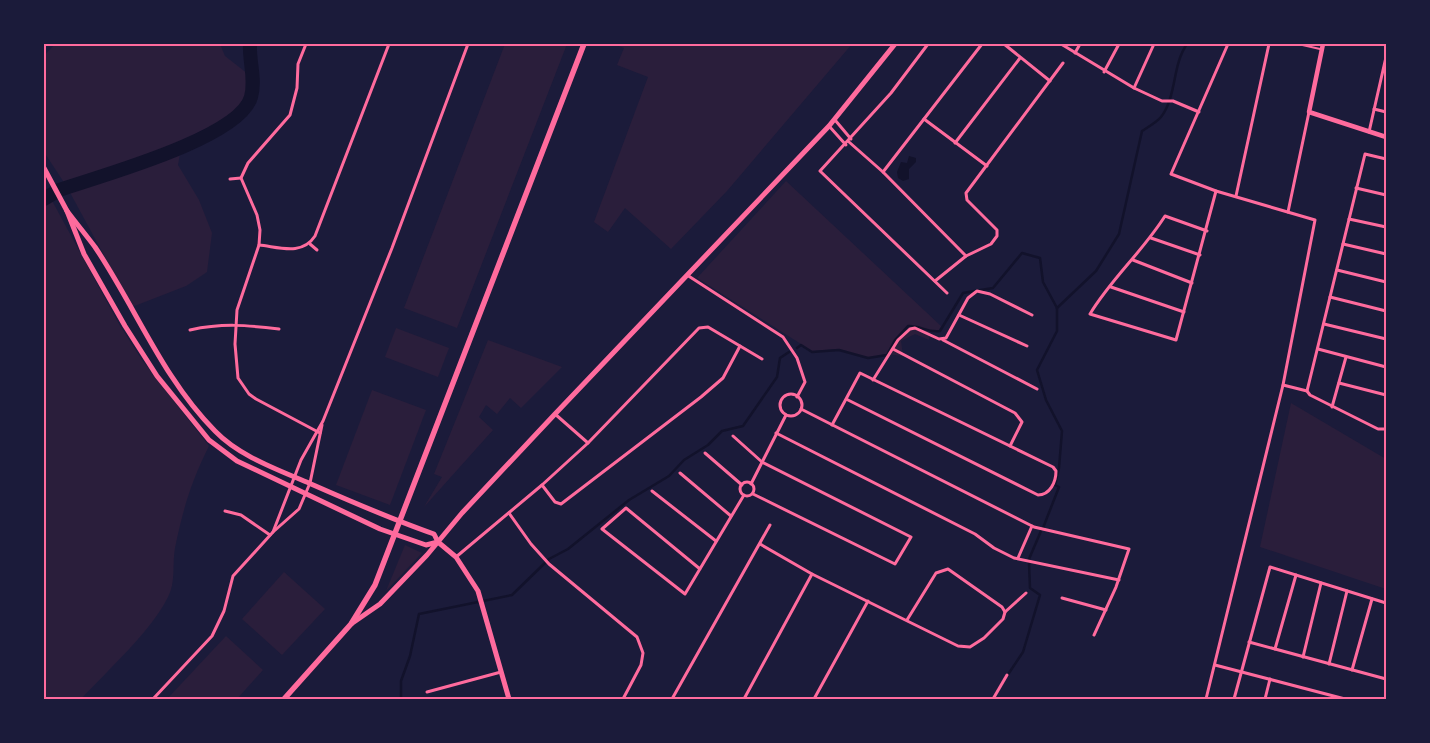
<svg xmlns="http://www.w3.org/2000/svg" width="1430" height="743" viewBox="0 0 1430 743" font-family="Rubik,sans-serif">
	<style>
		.green { fill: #2a1e3b }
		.water { fill: #12122b }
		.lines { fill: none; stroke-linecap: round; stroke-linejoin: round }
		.stream { stroke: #12122b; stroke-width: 2.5 }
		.river { stroke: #12122b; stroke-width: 14 }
		.service { stroke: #ff6b9d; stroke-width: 2 }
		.minor { stroke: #ff6b9d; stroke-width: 3 }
		.tertiary { stroke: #ff6b9d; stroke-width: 4.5 }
		.secondary { stroke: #ff6b9d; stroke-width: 5 }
		.trunk { stroke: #ff6b9d; stroke-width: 5.5 }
		.neatline { fill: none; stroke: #ff6b9d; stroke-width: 2 }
	</style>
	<rect width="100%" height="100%" fill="#1b1b3a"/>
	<g class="green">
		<path d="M55,44H220L225,56L253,78C253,84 253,92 251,98C242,124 204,137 181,148L178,165L199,200L212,233L207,272L186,286L132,307L67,187L44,152V56Z"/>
		<path d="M505,44H567L457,328L404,308Z"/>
		<path d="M613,44H852L727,191L671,249L625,208L608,232L594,222L648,77L617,65L624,48Z"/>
		<path d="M786,181L941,326L939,330L930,332L929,340L915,334L901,341L903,356L886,354L868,358L839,349L812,351L697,278Z"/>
		<path d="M50,197L119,324L142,360L209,446C191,482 183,509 175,548C172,565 176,582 168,597C152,630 107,671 81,699H44V198Z"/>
		<path d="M396,328L449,348L438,377L385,357Z"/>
		<path d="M488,340L562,367L521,408L510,398L497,414L486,405L479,417L493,430L424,507L442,477L434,474Z"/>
		<path d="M372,390L426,410L390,505L336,485Z"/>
		<path d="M1291,403L1386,459V589L1260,547Z"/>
		<path d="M405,545L422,553L386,591Z"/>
		<path d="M284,572L325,609L282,655L242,619Z"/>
		<path d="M226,636L263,670L237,699H167Z"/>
	</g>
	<path class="water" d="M909,156L916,158V162L909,169V179L903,181L898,178L897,172L901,162L907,163Z"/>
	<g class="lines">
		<g class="stream">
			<path d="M1057,308L1096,271L1119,234L1142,131C1148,127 1157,122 1161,117C1177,96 1172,65 1187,44"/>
			<path d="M797,348L801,345L812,352L839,350L868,358L887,355L895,340L908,326C920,325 927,333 940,331L963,293L993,288L1022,253L1040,258L1043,282L1057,308V331L1037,370L1046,400L1062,431L1059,468L1055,485L1059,487L1043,528"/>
			<path d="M1029,559L1041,531"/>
			<path d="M1007,676L1023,652L1040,595L1030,588L1029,563"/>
			<path d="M401,699V681L410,656L419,614L512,595L549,559L568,549L629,500L669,476L684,460L708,445L722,431L743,426L777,377L780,358L789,352"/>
		</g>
		<path class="river" d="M44,199L59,190C100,176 240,138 251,97C256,79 249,62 250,44"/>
		<path class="service" d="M1298,44L1320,49"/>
		<g class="minor">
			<path d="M306,44L298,64L297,88L290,115L248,163L241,178L257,215L260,230L259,245L237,310L235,344L238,378L249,394L256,399L320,433"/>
			<path d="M928,44L891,93L820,171L947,293"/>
			<path d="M1004,44L1050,81"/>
			<path d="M1061,44L1134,88L1162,101H1173L1199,112"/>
			<path d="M1075,53L1080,44"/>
			<path d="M1104,72L1119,44"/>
			<path d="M1134,88L1154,44"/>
			<path d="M1374,109L1386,112"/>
			<path d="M924,119L987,166"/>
			<path d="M835,120L851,139"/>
			<path d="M829,126L846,145"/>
			<path d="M1369,132L1386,57"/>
			<path d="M849,142L883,172L966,256"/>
			<path d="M955,143L1020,58"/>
			<path d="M883,172L982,44"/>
			<path d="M230,179L241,178"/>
			<path d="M1356,188L1386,195"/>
			<path d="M1236,196L1269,44"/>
			<path d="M1288,212L1309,112"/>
			<path d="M1349,219L1386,227"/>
			<path d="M1207,231L1165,216C1143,251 1111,279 1090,314L1176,340L1216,191"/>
			<path d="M1151,238L1200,255"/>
			<path d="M310,244L317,250"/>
			<path d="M1343,244L1386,254"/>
			<path d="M259,245C279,247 302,256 315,236L389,44"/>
			<path d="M1133,260L1192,283"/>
			<path d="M1337,270L1386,282"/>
			<path d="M687,275L783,337L797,358L805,382L797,397"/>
			<path d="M935,281L966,256L991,244L997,236V230L967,200L966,193L1063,63"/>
			<path d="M1111,287L1184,312"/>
			<path d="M1330,297L1386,311"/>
			<path d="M959,315L1027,346"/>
			<path d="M1324,324L1386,339"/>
			<path d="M190,330C222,323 246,325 279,329"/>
			<path d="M943,340L1037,389"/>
			<path d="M893,349L1015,413L1022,422L1010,446"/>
			<path d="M1318,349L1386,367"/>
			<path d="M873,380L898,340L910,329L915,328L939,339L946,338L968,298L977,291L990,294L1032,315"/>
			<path d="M1339,383L1386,395"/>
			<path d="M1283,385L1307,391L1310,395L1378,429H1386"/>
			<path d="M1307,391L1365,154L1386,159"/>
			<circle cx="791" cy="405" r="11"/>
			<path d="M1332,407L1346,357"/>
			<path d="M801,409L1034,527L1129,549L1116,587L1094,635"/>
			<path d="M555,414L588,443"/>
			<path d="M832,425L860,373L1053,467L1056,471C1056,482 1050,495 1038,495L846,399"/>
			<path d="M776,433L975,534L994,548L1014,558L1119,580"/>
			<path d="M733,436L762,462L911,537L895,564L753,494"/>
			<path d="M705,453L742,485"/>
			<path d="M680,473L731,516"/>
			<circle cx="747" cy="489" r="7"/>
			<path d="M751,484L786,415"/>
			<path d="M542,485L555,502L561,504L701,397L723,378L740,346"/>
			<path d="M652,491L716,541"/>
			<path d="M225,511L241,515L270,535"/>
			<path d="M509,513L531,544L549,564L637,637L643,653L641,665L623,699"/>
			<path d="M273,532L301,460L323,421L392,248L468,44"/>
			<path d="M760,544L812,574L958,646L970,647L984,638L1003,619L1005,612L1026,593"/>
			<path d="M456,557L542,485L588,443L699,328L708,327L762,359"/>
			<path d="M1018,558L1032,526"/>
			<path d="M700,569L626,508L602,529L685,594L744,495"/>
			<path d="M1062,598L1106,610"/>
			<path d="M907,620L936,573L948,569L1002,607L1005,612"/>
			<path d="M1249,642L1386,679"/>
			<path d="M1275,649L1296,575"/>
			<path d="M1303,657L1321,583"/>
			<path d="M1329,664L1347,591"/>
			<path d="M1215,665L1345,699"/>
			<path d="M1352,670L1372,599"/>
			<path d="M427,692L501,672"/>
			<path d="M153,699L212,636L224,611L233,576L273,532L299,509L310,483L322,425"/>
			<path d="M672,699L770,525"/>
			<path d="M744,699L812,574"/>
			<path d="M814,699L868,601"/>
			<path d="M993,699L1007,675"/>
			<path d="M1206,699L1283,385L1315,220L1216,191L1171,174L1228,44"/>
			<path d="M1234,699L1270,567L1386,603"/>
			<path d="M1265,699L1270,679"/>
		</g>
		<path class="tertiary" d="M1323,44L1309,112L1386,137"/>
		<g class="secondary">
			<path d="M44,168L67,211L84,254L125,326L157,376L209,440L237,461L380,529L426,545L438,542"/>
			<path d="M67,211C76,223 86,235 95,247C136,308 163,379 215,431C240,457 279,470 311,484C352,502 391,519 434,534L438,542L456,557L478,591L509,699"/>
			<path d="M351,624L380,604L427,555L462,513L555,414L829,126L895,44"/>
		</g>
		<path class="trunk" d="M284,699L351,624L375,585L584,44"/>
	</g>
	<rect width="1430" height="743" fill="none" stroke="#1b1b3a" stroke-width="90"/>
	<rect x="45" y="45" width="1340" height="653" class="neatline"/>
</svg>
